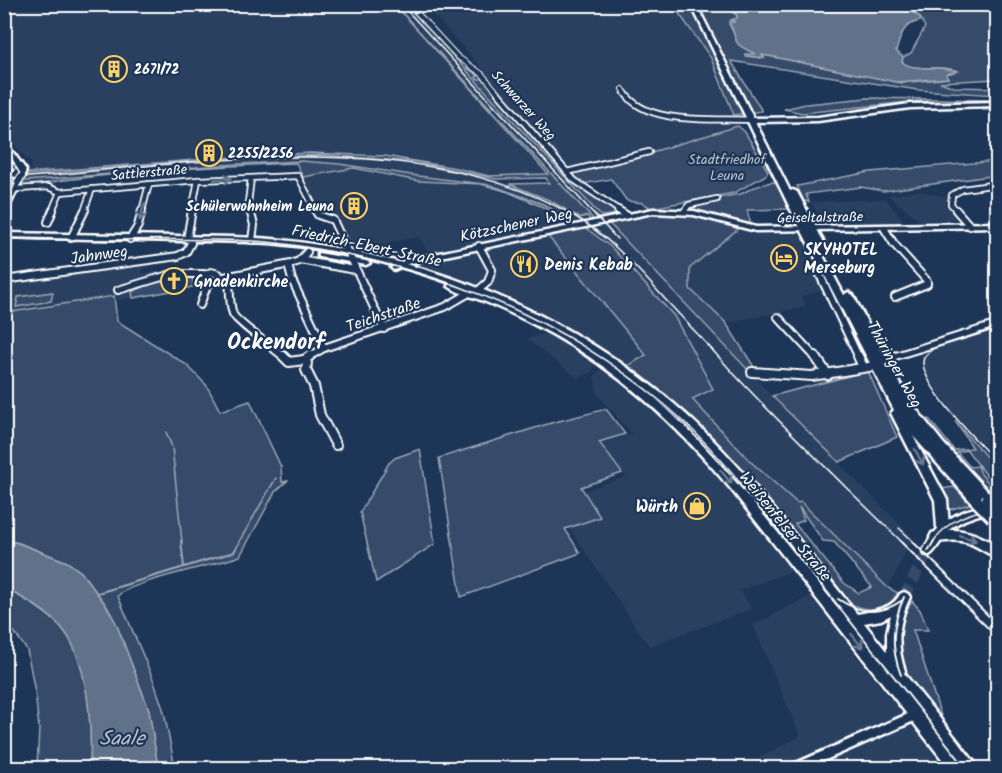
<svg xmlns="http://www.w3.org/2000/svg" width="1002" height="773" viewBox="0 0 1002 773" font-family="Kalam,sans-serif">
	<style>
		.built { fill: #2a4161 }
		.green { fill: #364b69; stroke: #9aa5b4; stroke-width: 1.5; fill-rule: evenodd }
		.water { fill: #617289; stroke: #a0aab8; stroke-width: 1.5 }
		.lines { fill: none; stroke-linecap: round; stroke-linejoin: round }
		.stream-far1 { stroke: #a0aab8; stroke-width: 1.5 }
		.stream { stroke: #a0aab8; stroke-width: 2 }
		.secondary-tunnel { stroke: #344968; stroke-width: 12; stroke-dasharray: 12 6; stroke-linecap: butt }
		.minor-far4-casing { stroke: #fff; stroke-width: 6 }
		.minor-far3-casing { stroke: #fff; stroke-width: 8 }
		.minor-far2-casing { stroke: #fff; stroke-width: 10 }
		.minor-far1-casing { stroke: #fff; stroke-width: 12 }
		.minor-casing { stroke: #fff; stroke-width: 14 }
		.tertiary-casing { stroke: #fff; stroke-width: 5 }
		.secondary-casing { stroke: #fff; stroke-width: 5 }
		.primary-casing { stroke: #fff; stroke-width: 5 }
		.minor-far4 { stroke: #1d3557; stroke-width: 4 }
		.minor-far3 { stroke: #1d3557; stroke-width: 4.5 }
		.minor-far2 { stroke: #1d3557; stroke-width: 6 }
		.minor-far1 { stroke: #1d3557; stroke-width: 8 }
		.minor { stroke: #1d3557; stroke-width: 9 }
		.tertiary { fill: #1d3557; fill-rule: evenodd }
		.secondary { fill: #1d3557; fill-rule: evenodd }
		.primary { fill: #1d3557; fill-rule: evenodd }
		.tram-far1 { stroke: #fff; stroke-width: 1.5 }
		.tram { stroke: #fff; stroke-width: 2 }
		.rail-far1 { stroke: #fff; stroke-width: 1.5 }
		.rail { stroke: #fff; stroke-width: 2 }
		.secondary-bridge-casing { stroke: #fff; stroke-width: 9; stroke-linecap: butt }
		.primary-bridge-casing { stroke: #fff; stroke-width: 16; stroke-linecap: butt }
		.secondary-bridge { stroke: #1d3557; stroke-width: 6 }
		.primary-bridge { stroke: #1d3557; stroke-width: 11 }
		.oneway { stroke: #6c7c92 }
		.labels { text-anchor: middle; stroke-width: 4.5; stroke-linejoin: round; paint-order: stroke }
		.far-poi-label { font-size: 14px; font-weight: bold; fill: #fff; stroke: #1d3557; text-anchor: start }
		.far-street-label { font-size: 14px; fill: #fff; stroke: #1d3557 }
		.far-park-label { font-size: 14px; fill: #b9c0ca; stroke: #1d3557 }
		.street-label { font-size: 16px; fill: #fff; stroke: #1d3557 }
		.poi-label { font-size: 16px; font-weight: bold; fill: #fff; stroke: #1d3557; text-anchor: start }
		.near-water-label { font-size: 21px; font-style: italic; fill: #b8c0ca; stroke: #1d3557 }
		.district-label { font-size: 22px; font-weight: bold; fill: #fff; stroke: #1d3557 }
	</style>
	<rect width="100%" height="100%" fill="#1d3557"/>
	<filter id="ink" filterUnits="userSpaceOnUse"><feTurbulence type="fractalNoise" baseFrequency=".0167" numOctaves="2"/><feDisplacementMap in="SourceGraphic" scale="12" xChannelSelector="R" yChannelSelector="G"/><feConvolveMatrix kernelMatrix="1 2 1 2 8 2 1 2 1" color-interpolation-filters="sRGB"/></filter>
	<g filter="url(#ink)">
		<g class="built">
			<path d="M4,5H395L548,174L489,176L408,158L347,153L219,157L32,172L30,168L32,163L21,153L5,130Z"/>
			<path d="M397,5H408L602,217L772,396L913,538L888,588L801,502L797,503L751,462L692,398L713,388L674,316L638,276L611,247L588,229L543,204L491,185L319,162L221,165L5,183V177L222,159L301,155L366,156L416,162L496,179L549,200L603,231Z"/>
			<path d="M424,5H673L711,58L738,126L622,161L572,174L483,69Z"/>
			<path d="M354,168L420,182L481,185L543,207L568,222L560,226L429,253L419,237L391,242L381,256L343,250L303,177Z"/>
			<path d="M919,191L945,197L961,219L920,221L888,195Z"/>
			<path d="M886,199L904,222L824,225L811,202Z"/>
			<path d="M739,228L757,232L799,231L825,285V290L801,296L806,307L726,323L690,289V268Z"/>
			<path d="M546,234L646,355L626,367L576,332L509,297L414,263Z"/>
			<path d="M145,267L142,273L159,272V280L133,292V298L114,301V296L5,313V282L116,268Z"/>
			<path d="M997,326V454L979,441L997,461V464L958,421L927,377L922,366L920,351Z"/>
			<path d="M546,333L596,365L590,373L577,378L527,339Z"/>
			<path d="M603,368L700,453L792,571L740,590L752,609L649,646L569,528L600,517L583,491L626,477L601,443L632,434L598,395L594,377Z"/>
			<path d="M810,596L848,643L850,648L946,768H742L800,736L753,625Z"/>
		</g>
		<g class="green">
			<path d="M395,5L593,219L590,220L587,216L580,218L549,200L509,184L549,183L546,178L496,179L416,162L322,155L222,159L26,175L27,173L220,158L310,153L385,156L456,168L489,176L548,174Z"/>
			<path d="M406,5L469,67L467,68L479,76L476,77L477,79H484L549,152L548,155C556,161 562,171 570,179C583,191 600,201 615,209L617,211L612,215L601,216Z"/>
			<path d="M673,5H729L735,8L733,13L737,15V18L729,24C741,45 731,44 759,55L746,56L764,58L762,55L774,57L902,83L948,78L946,74L956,71C940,63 916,74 902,62L903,57L911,53L925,27L920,17L901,5H997V79L940,82L954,87L997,88V95L918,90L731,61L762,111L734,115L711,58Z"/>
			<path d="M867,98L998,100L997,109H983L982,102L918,101L802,113L784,109L806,104Z"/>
			<path d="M738,126L745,132L768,171L766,175L734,193L651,208L643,203L627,201L611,179L582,184L573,176L572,174L577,171L622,161Z"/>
			<path d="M300,161L339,164L418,176L491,185L543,204L571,220L568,222L543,207L508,192L481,184L418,181L354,168L303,177L296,163C219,166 141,170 65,180C49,182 35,186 19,188L25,181L221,165Z"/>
			<path d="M997,161V175L883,191L861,187L806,194L809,202L804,201L797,186L870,172Z"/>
			<path d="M771,182L777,183L788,209L747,210L751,225L690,209L695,206L713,203L712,202L719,200L717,198L741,194L752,188Z"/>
			<path d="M650,213L691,214L739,228L690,268V289L726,323L756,370L749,371L607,221Z"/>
			<path d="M583,226L611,247L674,316L713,389L692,399L751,462L797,503L801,502L888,588L898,593L890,604C876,612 858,610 846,600L669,401L626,367L646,355L546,234ZM799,507L823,541L834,542L872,587L859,593L844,583L795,524L804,520Z"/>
			<path d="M192,274L193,287L133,298L132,292L159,280Z"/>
			<path d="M53,292L51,301L16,307L18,297Z"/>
			<path d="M114,296L117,321L187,365L207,386L220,411L250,401L281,467L282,482L287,481L275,492L240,556C217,565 128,582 118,596L153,679L164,712L175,768H158L149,710L116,623L106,605L81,572L67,562L19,543L5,540V313Z"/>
			<path d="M868,371L897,437L839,462L772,396Z"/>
			<path d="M606,409L625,434L599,442L622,473L581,487L600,517L565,529L580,553L461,597L439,458L551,423Z"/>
			<path d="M929,419L954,450L973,448L955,421L997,469V489L967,450L957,452L970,467L978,466L981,474L997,492V499L950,449L926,420Z"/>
			<path d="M420,449L435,544L376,582L360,512L389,463L395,458Z"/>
			<path d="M954,487L970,504L948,510L940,489Z"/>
			<path d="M4,588C25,599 45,610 61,627C90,660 92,727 90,768H37L39,728L35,692L27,650L5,619Z"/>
			<path d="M912,601L920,610L928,630H913L942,719L979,768H972C943,730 891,678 901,626C902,617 907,609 912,601Z"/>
		</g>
		<g class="water">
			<path d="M729,5H901L920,17V21C902,24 901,36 896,51L903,57L902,62C914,72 941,65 958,71L946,74L948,78L896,82L774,57L762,55L764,58L746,56L745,54H756C727,41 741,43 729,22H735L731,20L737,18V15L731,10L735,8Z"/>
			<path d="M5,540L18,543L67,562L81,572L106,605L116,623L149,710L158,768H90C92,728 89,659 61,627C45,610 25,599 5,588Z"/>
		</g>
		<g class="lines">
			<g class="stream-far1">
				<path d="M166,432L172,447L182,542"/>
				<path d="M239,542L276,478"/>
			</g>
			<g class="stream">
				<path d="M181,541L184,567"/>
				<path d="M98,593L234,552L240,541"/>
			</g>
			<path class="secondary-tunnel" d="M904,597L928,551"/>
			<defs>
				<g id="minor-far4">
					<path d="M409,4L458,57L482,74L499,94"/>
					<path d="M623,89L626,94"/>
				</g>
				<g id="minor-far3">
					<path d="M498,93L574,180L620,211"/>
					<path d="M625,93C647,126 715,118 751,120"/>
					<path d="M4,167L20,166"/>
					<path d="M567,172L649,152"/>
					<path d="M4,190L48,187L60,192L198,180L298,176L316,211"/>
					<path d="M52,211L60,192"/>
					<path d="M84,211L92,189"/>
					<path d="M142,211L149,184"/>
					<path d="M192,211L198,180"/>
					<path d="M250,211L248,203L251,178"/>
					<path d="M684,211L689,205L717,199"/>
					<path d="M957,211L951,204L952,195L963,189L998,184"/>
				</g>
				<g id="minor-far2">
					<path d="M250,210L254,225L252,240"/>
					<path d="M315,210L318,215L333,220L384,329"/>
					<path d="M618,210L626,215"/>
					<path d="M956,210L970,226"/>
					<path d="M48,222L53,210"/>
					<path d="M990,226L998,233"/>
					<path d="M884,228L894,244L927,281V284L895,297"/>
					<path d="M71,238L85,210"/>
					<path d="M130,239L138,226L142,210"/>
					<path d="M187,239L192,210"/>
					<path d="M479,246L492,270L488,282L480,289"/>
					<path d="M300,260L355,270"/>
					<path d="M288,265L292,280L324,348"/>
					<path d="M818,271L859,358"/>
					<path d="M211,272L219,274V278L211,283L202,282L199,278Z"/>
					<path d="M229,276C230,288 229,304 233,314C236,322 275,349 285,358"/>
					<path d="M219,278L291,264L299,261L307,252"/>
					<path d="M4,280L178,256L186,252L191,243"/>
					<path d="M118,290L172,274H203"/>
					<path d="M200,305L208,283"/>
					<path d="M778,317L816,358"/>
					<path d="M307,358L324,348L445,307L471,292"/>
					<path d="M889,358L998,324"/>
				</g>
				<g id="minor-far1">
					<path d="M283,356L289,362L304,360"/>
					<path d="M815,356L828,375"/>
					<path d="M858,356L863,367"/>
					<path d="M304,360L310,356"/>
					<path d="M304,360L307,363L306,370L314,386L320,415L336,445"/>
					<path d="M882,360L893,356"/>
					<path d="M752,372L812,376L875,366"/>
				</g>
				<path id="minor" d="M796,768L919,714"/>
				<path id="tertiary" d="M653,209L694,211L756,227L998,223V227L756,231L694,215L653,213L407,264L394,270L391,268L405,260Z"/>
				<g id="secondary">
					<path d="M998,102V106L910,108L818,121L751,122L748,120L751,118L818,117L910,104Z"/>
					<path d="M4,140L26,170L24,177H20L19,172L16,177L11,176L17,166L4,147Z"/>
					<path d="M18,180L21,182L7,211L4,213V203L15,182Z"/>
					<path d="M4,233C62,234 120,235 178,236C213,237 248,236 282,240C441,258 593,322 708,435C762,489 809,554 857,614C873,611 893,609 900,594L904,592L908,594L910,597C898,622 896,645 905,671L904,673L975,763L977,768H949L731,489C680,428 622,373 552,334C530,322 508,311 486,302C474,297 459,294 448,286L452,284H455L487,297C421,270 350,251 279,244C246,241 212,241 179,241C121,240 63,238 4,237ZM654,397C708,441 750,495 793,549C810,572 831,594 846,618C784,542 727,463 654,397ZM891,615L887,633V652L864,623L881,620Z"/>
					<path d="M318,253L366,261L370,263L366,265L321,257H318Z"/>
					<path d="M989,504L993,505L994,508L993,511C977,516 962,518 949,530C945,534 933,555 929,555C927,555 926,555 924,554L923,551C939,520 956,512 989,504Z"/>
				</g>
				<path id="primary" d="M691,4H696L790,191L793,190L797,192L829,252L828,254H822L844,295L848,292L853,295L891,369L916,409L943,443L994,498L992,501L988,503L983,500L981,504L977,506L973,504L913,436L947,500L949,527L948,530C966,529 982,536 998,546V558C985,553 975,543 961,541C951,539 941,543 932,541L930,537L932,533L940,531L937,527L935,500L891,413L894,410L788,204Z"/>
			</defs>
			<use href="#minor-far4" class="minor-far4-casing"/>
			<use href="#minor-far3" class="minor-far3-casing"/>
			<use href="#minor-far2" class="minor-far2-casing"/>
			<use href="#minor-far1" class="minor-far1-casing"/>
			<use href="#minor" class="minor-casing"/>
			<use href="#tertiary" class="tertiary-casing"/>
			<use href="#secondary" class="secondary-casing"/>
			<use href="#primary" class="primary-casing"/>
			<use href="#minor-far4" class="minor-far4"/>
			<use href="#minor-far3" class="minor-far3"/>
			<use href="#minor-far2" class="minor-far2"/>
			<use href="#minor-far1" class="minor-far1"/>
			<use href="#minor" class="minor"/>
			<use href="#tertiary" class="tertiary"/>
			<use href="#secondary" class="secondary"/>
			<use href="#primary" class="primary"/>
			<g class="tram-far1">
				<path d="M4,148L20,174L4,206"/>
				<path d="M4,238C29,241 55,240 81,240C138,240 196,238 253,241C289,243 326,250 361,258C473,283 575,330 664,404C712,444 750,494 788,542"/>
				<path d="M998,327L934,348C929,352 923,356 923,362C923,387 980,445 998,463"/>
				<path d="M933,542C949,518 971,512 998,507"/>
			</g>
			<g class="tram">
				<path d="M787,541L966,768"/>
				<path d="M928,551L934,541"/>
				<path d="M838,599C859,613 880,616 901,601"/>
				<path d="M901,675C890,647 892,624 904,597"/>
			</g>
			<g class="rail-far1">
				<path d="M401,4L617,239"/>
				<path d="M4,179C183,166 407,122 571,214C608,235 636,267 664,298C688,324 712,349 735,375C789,433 846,487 902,542"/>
				<path d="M899,528L914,542"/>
			</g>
			<g class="rail">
				<path d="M900,541L998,638"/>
				<path d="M912,541L998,625"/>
			</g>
			<defs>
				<path id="secondary-bridge" d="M18,182L22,176"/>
				<g id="primary-bridge">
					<path d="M988,498L998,508"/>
					<path d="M977,501L993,517"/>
				</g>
			</defs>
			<use href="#secondary-bridge" class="secondary-bridge-casing"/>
			<use href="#primary-bridge" class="primary-bridge-casing"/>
			<use href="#secondary-bridge" class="secondary-bridge"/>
			<use href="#primary-bridge" class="primary-bridge"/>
		</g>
		<defs><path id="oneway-shaft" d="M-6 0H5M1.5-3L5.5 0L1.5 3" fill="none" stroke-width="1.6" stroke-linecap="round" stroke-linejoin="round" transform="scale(1.5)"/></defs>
		<g class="oneway">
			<use href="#oneway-shaft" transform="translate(223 179) rotate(-3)"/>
			<use href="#oneway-shaft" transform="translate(142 212) rotate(105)"/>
			<use href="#oneway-shaft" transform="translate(919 457) rotate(62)"/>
			<use href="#oneway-shaft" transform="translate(726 477) rotate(51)"/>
			<use href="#oneway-shaft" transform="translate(968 538) rotate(17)"/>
			<use href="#oneway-shaft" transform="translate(857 641) rotate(51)"/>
		</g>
	</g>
	<defs>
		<symbol id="building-ring" viewBox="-11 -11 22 22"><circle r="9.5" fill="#1d3557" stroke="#ffd166" stroke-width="1.5"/><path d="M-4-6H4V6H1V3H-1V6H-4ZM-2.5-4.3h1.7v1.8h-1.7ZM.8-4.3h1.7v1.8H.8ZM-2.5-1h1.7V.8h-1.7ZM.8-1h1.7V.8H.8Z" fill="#ffd166"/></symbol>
		<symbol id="hotel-ring" viewBox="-11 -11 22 22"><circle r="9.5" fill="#1d3557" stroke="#ffd166" stroke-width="1.5"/><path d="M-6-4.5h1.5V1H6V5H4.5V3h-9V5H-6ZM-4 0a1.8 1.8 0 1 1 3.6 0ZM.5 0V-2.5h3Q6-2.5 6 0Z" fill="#ffd166"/></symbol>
		<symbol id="restaurant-ring" viewBox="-11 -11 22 22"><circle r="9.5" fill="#1d3557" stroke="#ffd166" stroke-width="1.5"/><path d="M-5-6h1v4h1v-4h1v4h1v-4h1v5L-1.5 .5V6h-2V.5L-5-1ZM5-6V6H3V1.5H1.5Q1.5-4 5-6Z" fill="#ffd166"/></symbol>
		<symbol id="church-ring" viewBox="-11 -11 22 22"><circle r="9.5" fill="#1d3557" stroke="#ffd166" stroke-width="1.5"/><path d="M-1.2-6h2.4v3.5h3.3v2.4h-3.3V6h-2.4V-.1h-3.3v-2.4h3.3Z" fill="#ffd166"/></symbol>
		<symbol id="shop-ring" viewBox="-11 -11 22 22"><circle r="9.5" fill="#1d3557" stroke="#ffd166" stroke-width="1.5"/><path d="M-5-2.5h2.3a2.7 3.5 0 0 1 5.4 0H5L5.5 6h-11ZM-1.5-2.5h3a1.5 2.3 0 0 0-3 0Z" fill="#ffd166"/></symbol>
	</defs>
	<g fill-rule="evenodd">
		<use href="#building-ring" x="99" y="54" width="30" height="30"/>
		<use href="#building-ring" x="194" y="138" width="30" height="30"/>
		<use href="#building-ring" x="339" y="191" width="30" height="30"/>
		<use href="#hotel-ring" x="769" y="243" width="30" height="30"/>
		<use href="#restaurant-ring" x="509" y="249" width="30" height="30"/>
		<use href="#church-ring" x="159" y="266" width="30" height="30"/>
		<use href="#shop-ring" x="682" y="491" width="30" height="30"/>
	</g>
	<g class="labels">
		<g class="far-poi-label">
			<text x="134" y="74">2671/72</text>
			<text x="228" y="158">2255/2256</text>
			<text x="334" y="211" text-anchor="end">Schülerwohnheim Leuna</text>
		</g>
		<g class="far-street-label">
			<text transform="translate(524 105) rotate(48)" y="5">Schwarzer Weg</text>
			<text transform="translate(149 172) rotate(-5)" y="5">Sattlerstraße</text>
			<text transform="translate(820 217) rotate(-1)" y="5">Geiseltalstraße</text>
		</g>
		<g class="far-park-label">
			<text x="727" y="164">Stadtfriedhof<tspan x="727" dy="16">Leuna</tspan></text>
		</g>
		<g class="street-label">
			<text transform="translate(516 224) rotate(-12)" y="6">Kötzschener Weg</text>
			<text transform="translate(367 245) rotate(12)" y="6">Friedrich-Ebert-Straße</text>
			<text transform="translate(99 254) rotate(-8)" y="6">Jahnweg</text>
			<text transform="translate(383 314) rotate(-19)" y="6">Teichstraße</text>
			<text transform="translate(895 364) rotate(61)" y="6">Thüringer Weg</text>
			<text transform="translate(786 526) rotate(51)" y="6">Weißenfelser Straße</text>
		</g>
		<g class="poi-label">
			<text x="804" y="255">SKYHOTEL<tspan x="804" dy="18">Merseburg</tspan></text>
			<text x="544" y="270">Denis Kebab</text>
			<text x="194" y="287">Gnadenkirche</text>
			<text x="678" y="512" text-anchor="end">Würth</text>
		</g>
		<g class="near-water-label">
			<text x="122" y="745">Saale</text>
		</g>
		<g class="district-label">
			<text x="276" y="349">Ockendorf</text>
		</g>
	</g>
	<rect width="1002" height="773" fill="none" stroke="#1d3557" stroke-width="24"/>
	<rect x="12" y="12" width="978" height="749" fill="none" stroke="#fff" stroke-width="2" filter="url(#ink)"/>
</svg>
